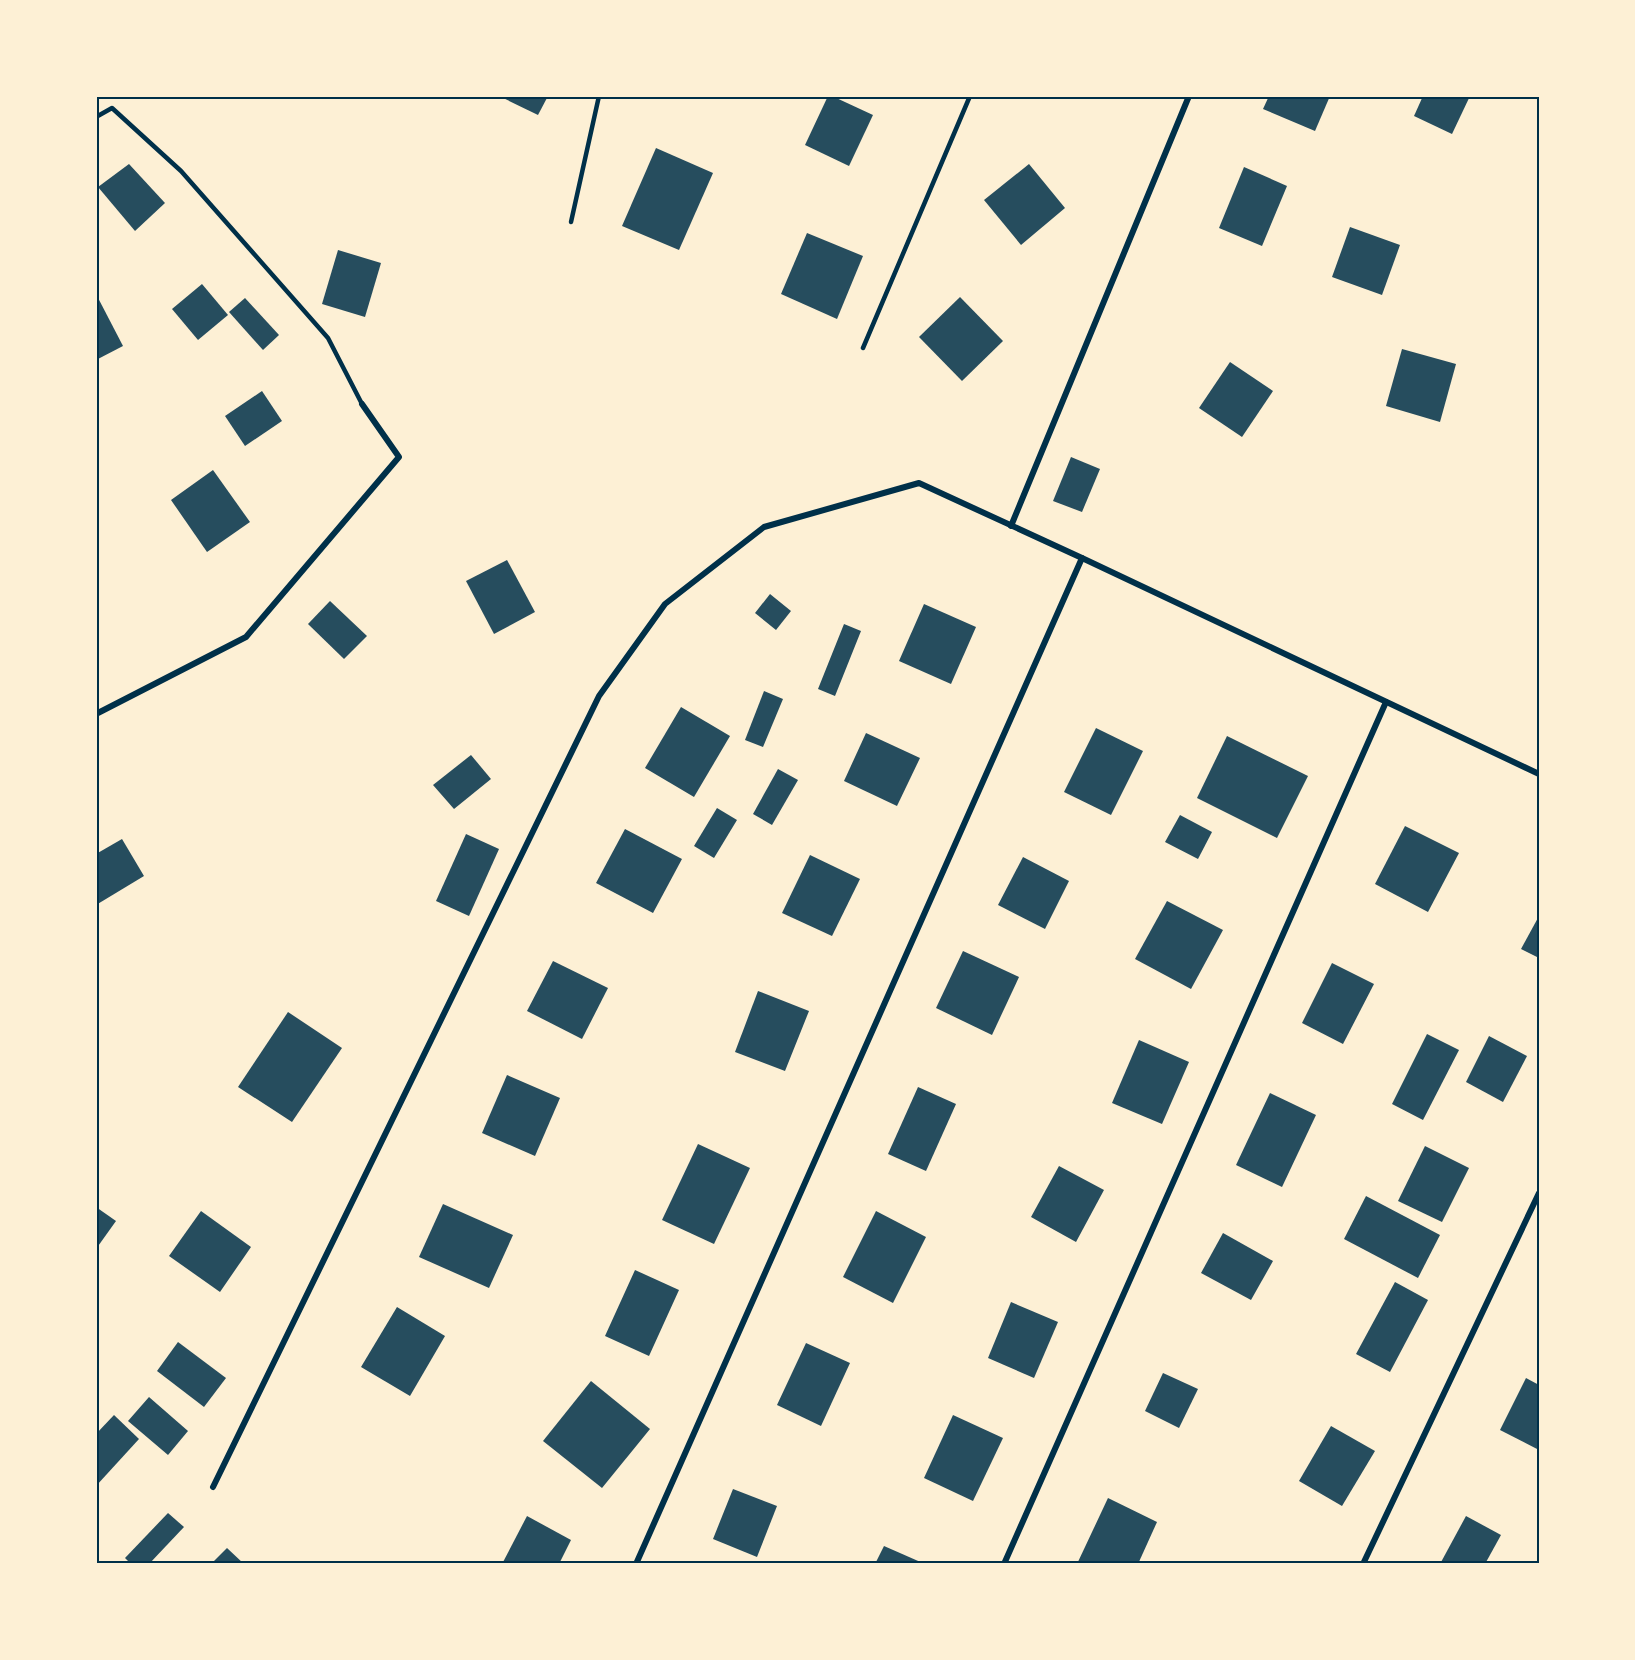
<svg xmlns="http://www.w3.org/2000/svg" width="1635" height="1660" viewBox="0 0 1635 1660" font-family="Helvetica,sans-serif">
	<style>
		.building { fill: #264d5e }
		.lines { fill: none; stroke-linecap: round; stroke-linejoin: round }
		.service { stroke: #003049; stroke-width: 4.5 }
		.minor { stroke: #003049; stroke-width: 6 }
		.neatline { fill: none; stroke: #003049; stroke-width: 2 }
	</style>
	<rect width="100%" height="100%" fill="#fdf0d5"/>
	<g class="building">
		<path d="M499,96H548L538,115Z"/>
		<path d="M828,96H832L873,115L849,166L805,145Z"/>
		<path d="M1269,96H1330L1315,131L1263,109Z"/>
		<path d="M1423,96H1470L1452,134L1414,116Z"/>
		<path d="M656,148L713,173L679,250L622,226Z"/>
		<path d="M129,164L165,203L135,231L98,187Z"/>
		<path d="M1029,164L1065,208L1021,245L984,200Z"/>
		<path d="M1244,167L1287,186L1262,246L1219,228Z"/>
		<path d="M1350,227L1400,245L1382,295L1332,277Z"/>
		<path d="M807,233L863,256L837,319L781,294Z"/>
		<path d="M338,250L381,263L365,317L322,304Z"/>
		<path d="M202,284L228,315L198,340L172,309Z"/>
		<path d="M96,294L123,346L96,360Z"/>
		<path d="M960,297L1003,341L962,381L919,337Z"/>
		<path d="M245,298L279,335L263,350L229,312Z"/>
		<path d="M1402,349L1456,364L1440,422L1386,406Z"/>
		<path d="M1230,362L1273,391L1242,437L1199,408Z"/>
		<path d="M262,391L282,421L245,446L225,416Z"/>
		<path d="M1071,457L1100,469L1082,512L1053,501Z"/>
		<path d="M213,470L250,522L207,552L171,500Z"/>
		<path d="M507,560L535,612L494,634L466,581Z"/>
		<path d="M770,594L791,611L776,630L755,613Z"/>
		<path d="M330,601L367,636L344,659L308,624Z"/>
		<path d="M924,604L976,627L951,684L899,661Z"/>
		<path d="M844,624L861,631L835,696L818,689Z"/>
		<path d="M764,691L783,699L763,747L745,740Z"/>
		<path d="M681,707L730,736L694,797L645,768Z"/>
		<path d="M1096,728L1143,751L1111,815L1064,792Z"/>
		<path d="M866,733L920,758L897,806L844,781Z"/>
		<path d="M1227,736L1308,776L1277,838L1197,798Z"/>
		<path d="M471,755L491,779L454,809L433,785Z"/>
		<path d="M778,769L798,780L772,825L753,814Z"/>
		<path d="M717,808L737,820L714,858L694,846Z"/>
		<path d="M1180,815L1212,832L1198,859L1165,842Z"/>
		<path d="M1405,826L1459,853L1428,912L1375,884Z"/>
		<path d="M625,829L682,859L653,913L596,883Z"/>
		<path d="M466,834L499,849L469,916L436,901Z"/>
		<path d="M122,839L144,876L96,905V854Z"/>
		<path d="M810,855L860,879L832,936L782,913Z"/>
		<path d="M1023,857L1069,881L1045,929L998,905Z"/>
		<path d="M1167,901L1223,930L1191,989L1135,959Z"/>
		<path d="M1539,916V958L1521,949Z"/>
		<path d="M963,951L1019,977L992,1035L936,1008Z"/>
		<path d="M553,961L608,988L582,1039L527,1011Z"/>
		<path d="M1332,963L1374,984L1343,1044L1302,1023Z"/>
		<path d="M758,991L809,1011L785,1071L735,1052Z"/>
		<path d="M288,1012L342,1048L292,1122L238,1087Z"/>
		<path d="M1427,1034L1459,1050L1423,1120L1392,1104Z"/>
		<path d="M1489,1036L1527,1056L1503,1102L1466,1082Z"/>
		<path d="M1139,1040L1189,1062L1162,1124L1112,1103Z"/>
		<path d="M507,1075L560,1098L535,1156L482,1133Z"/>
		<path d="M918,1087L956,1104L926,1171L888,1154Z"/>
		<path d="M1270,1093L1316,1115L1282,1187L1236,1165Z"/>
		<path d="M698,1144L750,1168L714,1244L662,1220Z"/>
		<path d="M1425,1146L1469,1168L1442,1222L1398,1201Z"/>
		<path d="M1059,1166L1104,1190L1076,1242L1031,1217Z"/>
		<path d="M1366,1196L1440,1235L1418,1278L1344,1239Z"/>
		<path d="M443,1204L513,1235L489,1288L419,1257Z"/>
		<path d="M96,1207L116,1221L96,1249Z"/>
		<path d="M201,1211L251,1247L220,1292L169,1256Z"/>
		<path d="M876,1211L926,1237L893,1303L843,1277Z"/>
		<path d="M1223,1233L1273,1261L1251,1300L1201,1273Z"/>
		<path d="M635,1270L679,1290L649,1356L605,1336Z"/>
		<path d="M1395,1282L1428,1300L1390,1372L1356,1354Z"/>
		<path d="M1011,1302L1058,1322L1034,1378L988,1358Z"/>
		<path d="M397,1307L445,1336L410,1396L361,1367Z"/>
		<path d="M178,1342L226,1378L204,1407L157,1371Z"/>
		<path d="M806,1343L850,1363L821,1426L777,1405Z"/>
		<path d="M1163,1373L1198,1389L1179,1428L1145,1411Z"/>
		<path d="M1526,1378L1539,1385V1450L1500,1430Z"/>
		<path d="M591,1381L650,1429L602,1488L543,1441Z"/>
		<path d="M149,1397L188,1431L168,1455L128,1421Z"/>
		<path d="M114,1415L139,1439L96,1486V1434Z"/>
		<path d="M953,1415L1003,1438L973,1501L924,1478Z"/>
		<path d="M1331,1426L1375,1451L1342,1506L1299,1481Z"/>
		<path d="M733,1489L777,1506L757,1557L713,1539Z"/>
		<path d="M1108,1498L1157,1522L1138,1564H1077Z"/>
		<path d="M168,1513L184,1527L149,1564H131L125,1558Z"/>
		<path d="M527,1516L571,1540L559,1564H502Z"/>
		<path d="M1466,1516L1501,1535L1485,1564H1440Z"/>
		<path d="M884,1546L925,1564H875Z"/>
		<path d="M227,1548L244,1564H211Z"/>
	</g>
	<g class="lines">
		<g class="service">
			<path d="M96,117L112,108L181,171L328,338L362,404"/>
			<path d="M571,222L599,96"/>
			<path d="M863,348L970,96"/>
		</g>
		<g class="minor">
			<path d="M1011,526L1189,96"/>
			<path d="M96,714L246,637L399,457L362,404"/>
			<path d="M213,1487L599,696L665,604L764,527L919,483L1082,558L1539,774"/>
			<path d="M636,1564L1082,558"/>
			<path d="M1004,1564L1386,702"/>
			<path d="M1363,1564L1539,1193"/>
		</g>
	</g>
	<rect width="1635" height="1660" fill="none" stroke="#fdf0d5" stroke-width="195"/>
	<rect x="98" y="98" width="1440" height="1464" class="neatline"/>
</svg>
